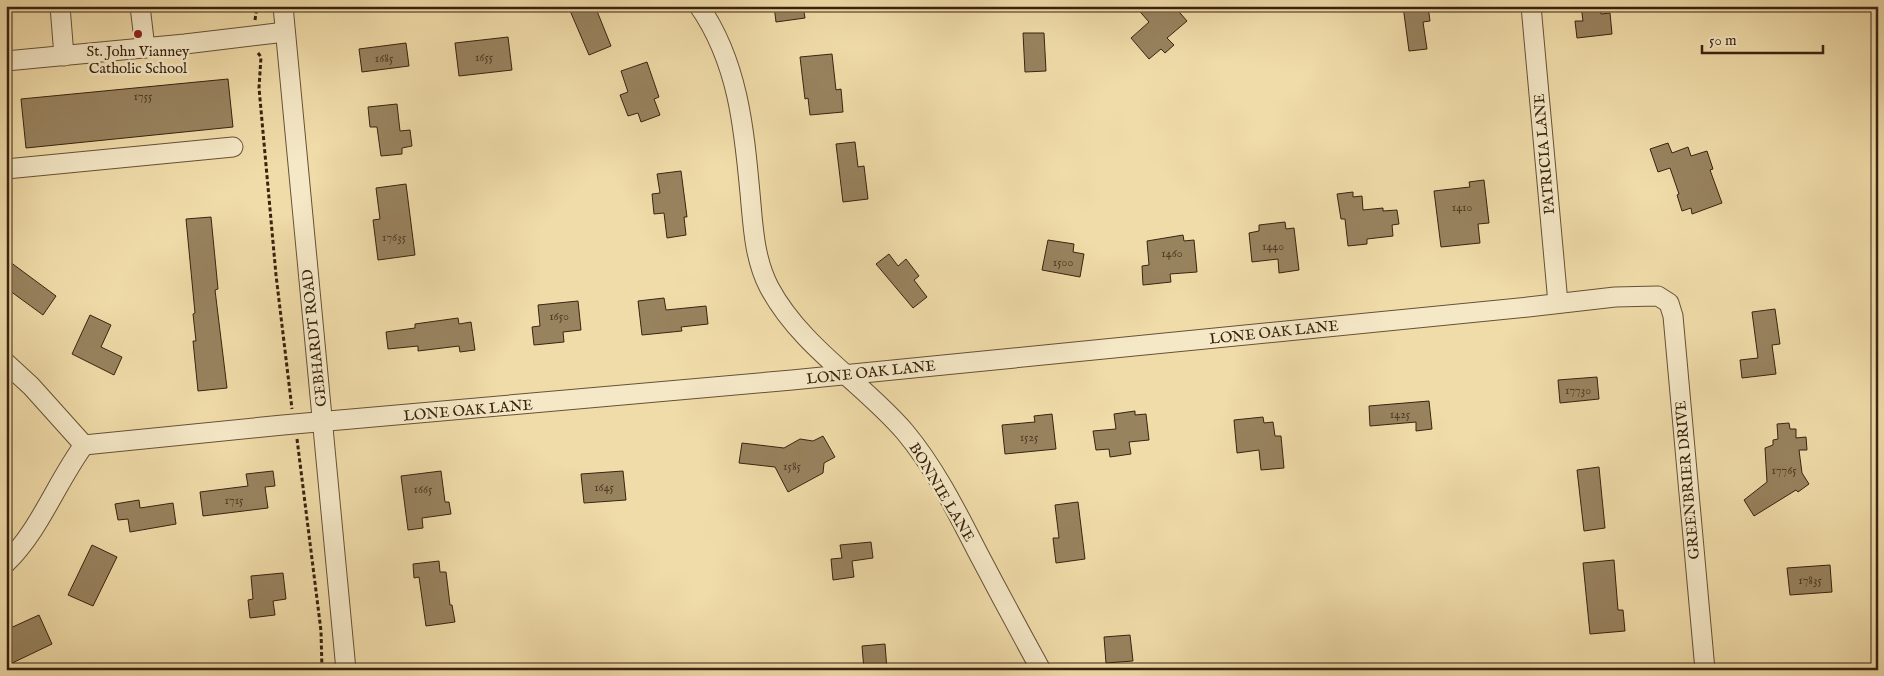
<svg xmlns="http://www.w3.org/2000/svg" width="1884" height="676" viewBox="0 0 1884 676" font-family="'IM FELL English',serif">
	<style>
		.building { fill: #98835f; stroke: #38230f }
		.lines { fill: none; stroke-linecap: round; stroke-linejoin: round }
		.minor-casing { stroke: #665136; stroke-width: 21 }
		.path { stroke: #38230f; stroke-width: 3; stroke-dasharray: 4 2.5; stroke-linecap: butt }
		.minor { stroke: #f5e8c7; stroke-width: 19 }
		.poi-dot { fill: #8f2418; stroke: #f5e8c7; stroke-width: 2 }
		.labels { text-anchor: middle; stroke-width: 5; stroke-linejoin: round; paint-order: stroke }
		.number-label { font-size: 12px; fill: #503b23 }
		.poi-label { font-size: 15px; fill: #38230f; stroke: #f5e8c7 }
		.street-label { font-size: 15px; fill: #38230f; stroke: #f5e8c7 }
	</style>
	<rect width="100%" height="100%" fill="#f0dca9"/>
	<filter id="stains"><feTurbulence type="fractalNoise" baseFrequency=".004" numOctaves="4"/><feColorMatrix values="0 0 0 0 .2 0 0 0 0 .09 0 0 0 0 .02 0 0 0 .5 -.17"/></filter>
	<radialGradient id="worn" r=".72"><stop offset=".6" stop-color="#630" stop-opacity="0"/><stop offset="1" stop-color="#630" stop-opacity=".3"/></radialGradient>
	<g class="building">
		<path d="M568,6H595L611,46L589,55Z"/>
		<path d="M774,6H803L805,18L776,22Z"/>
		<path d="M1135,6H1174L1187,21L1167,38L1174,45L1165,53L1161,49L1149,59L1131,38L1149,22Z"/>
		<path d="M1403,6H1428L1430,21L1423,22L1427,49L1409,51Z"/>
		<path d="M1581,6H1600L1601,14L1610,13L1612,34L1577,38L1575,21H1583Z"/>
		<path d="M1023,33H1044L1046,71L1025,72Z"/>
		<path d="M508,37L512,70L459,76L455,43Z"/>
		<path d="M406,43L409,66L362,72L359,49Z"/>
		<path d="M832,54L836,90L841,89L843,112L810,115L808,98L805,99L800,57Z"/>
		<path d="M647,62L659,97L654,99L660,115L641,122L638,113L628,116L620,95L628,92L621,71Z"/>
		<path d="M228,79L233,127L26,148L21,99Z"/>
		<path d="M397,104L400,131L410,130L412,146L402,148V154L381,156L377,127H370L368,107Z"/>
		<path d="M855,142L858,167L864,166L868,199L843,202L836,144Z"/>
		<path d="M1668,143L1672,153L1688,147L1691,156L1707,151L1713,169L1710,170L1722,203L1692,214L1691,208L1682,211L1677,195L1679,194L1670,168L1658,172L1650,149Z"/>
		<path d="M681,171L687,217H684L686,235L667,238L664,213L654,214L652,194L660,193L657,174Z"/>
		<path d="M1484,180L1489,223L1478,224L1480,243L1441,247L1434,191L1470,187L1469,182Z"/>
		<path d="M406,184L415,255L378,260L373,220L380,219L376,188Z"/>
		<path d="M1353,192V197L1362,196L1363,210L1383,208V211L1397,210L1399,224L1392,225L1393,236L1367,239V244L1348,246L1345,219H1341L1337,194Z"/>
		<path d="M211,217L218,289L215,290L227,388L198,391L193,341H196L193,314L195,313L186,219Z"/>
		<path d="M1285,222L1286,229L1294,228L1299,270L1279,273L1278,259L1252,262L1249,233L1259,231V225Z"/>
		<path d="M1183,235L1184,241L1194,240L1197,272L1170,274L1171,282L1143,285L1142,266L1149,265L1147,241Z"/>
		<path d="M1048,240L1074,244L1073,252L1084,254L1080,277L1042,270Z"/>
		<path d="M889,254L898,266L906,259L919,276L914,280L927,297L913,308L876,264Z"/>
		<path d="M6,259L56,296L43,315L6,288Z"/>
		<path d="M664,298L666,310L706,306L708,324L681,327L682,331L642,335L638,301Z"/>
		<path d="M578,301L581,330L563,332L564,342L534,345L532,327L540,326L538,305Z"/>
		<path d="M1775,309L1780,344L1772,345L1776,374L1742,378L1740,360L1758,358L1752,312Z"/>
		<path d="M90,315L111,325L101,347L122,357L114,375L72,354Z"/>
		<path d="M458,318L459,324L471,322L475,350L460,352L459,346L418,351V346L388,349L386,332L415,328V324Z"/>
		<path d="M1597,377L1599,399L1560,403L1558,380Z"/>
		<path d="M1429,401L1432,429L1416,431V422L1370,426L1369,406Z"/>
		<path d="M1135,411V415L1146,414L1149,440L1129,442L1131,454L1110,457L1109,449L1096,450L1093,431L1116,429L1114,414Z"/>
		<path d="M1052,414L1056,449L1005,454L1002,425L1035,422L1034,416Z"/>
		<path d="M1263,417L1264,423L1273,422L1275,436H1281L1284,468L1261,470L1259,450L1237,453L1234,420Z"/>
		<path d="M1789,423L1790,429H1796V438L1806,437L1807,450H1799L1802,473L1809,484L1798,492L1796,490L1754,516L1744,500L1767,482L1765,448L1773,445V440L1778,439L1777,424Z"/>
		<path d="M823,436L835,457L824,463L823,473L788,492L775,467L739,463L742,443L784,448L800,439L813,441Z"/>
		<path d="M1599,467L1605,528L1584,531L1577,470Z"/>
		<path d="M273,471L275,486L265,487L268,508L203,516L200,492L248,486L246,474Z"/>
		<path d="M441,471L445,502H449L451,514L422,518L423,528L408,530L401,476Z"/>
		<path d="M623,471L626,500L584,503L581,474Z"/>
		<path d="M139,500L140,508L173,503L176,524L130,532L128,519L118,520L115,504Z"/>
		<path d="M1078,502L1085,559L1056,563L1053,538H1059L1055,505Z"/>
		<path d="M871,542L873,558L852,561L854,577L833,580L831,559L842,558L840,545Z"/>
		<path d="M92,545L117,557L93,606L68,595Z"/>
		<path d="M1614,560L1618,610H1623L1625,631L1590,634L1583,563Z"/>
		<path d="M439,561L440,572H446L450,605H452L455,622L426,626L419,577L414,578L413,564Z"/>
		<path d="M1830,565L1832,592L1790,595L1787,568Z"/>
		<path d="M283,573L286,599L273,601L275,615L250,618L248,600L253,599L251,576Z"/>
		<path d="M39,615L52,644L6,666V630Z"/>
		<path d="M1130,635L1133,661L1106,663L1104,637Z"/>
		<path d="M885,644L887,670H864L862,646Z"/>
	</g>
	<g class="lines">
		<defs>
			<g id="minor">
				<path d="M60,6L64,56"/>
				<path d="M140,6L145,48"/>
				<path d="M283,6L346,670"/>
				<path d="M699,6C738,62 744,128 750,193C753,225 754,258 769,287C801,347 862,382 905,432C935,468 956,510 977,551C998,591 1019,630 1041,670"/>
				<path d="M1531,6L1558,303"/>
				<path d="M6,61L185,44L285,32"/>
				<path d="M6,169L233,147"/>
				<path d="M6,363L31,386L84,445"/>
				<path d="M84,445L283,425L792,380L1528,307L1615,297L1658,296L1669,303L1673,316L1705,670"/>
				<path d="M6,563C40,530 56,483 84,445"/>
			</g>
		</defs>
		<use href="#minor" class="minor-casing"/>
		<g class="path">
			<path d="M255,20L257,6"/>
			<path d="M258,53L261,57L259,88L276,275L292,409"/>
			<path d="M297,439L321,631L322,670"/>
		</g>
		<use href="#minor" class="minor"/>
	</g>
	<circle class="poi-dot" cx="138" cy="34" r="5"/>
	<g class="labels">
		<g class="number-label">
			<text x="484" y="61">1655</text>
			<text x="384" y="62">1685</text>
			<text x="143" y="100">1755</text>
			<text x="1462" y="211">1410</text>
			<text x="394" y="241">17635</text>
			<text x="1273" y="250">1440</text>
			<text x="1172" y="257">1460</text>
			<text x="1063" y="266">1500</text>
			<text x="559" y="320">1650</text>
			<text x="1578" y="394">17730</text>
			<text x="1400" y="418">1425</text>
			<text x="1029" y="441">1525</text>
			<text x="792" y="470">1585</text>
			<text x="1784" y="474">17765</text>
			<text x="604" y="491">1645</text>
			<text x="423" y="493">1665</text>
			<text x="234" y="504">1715</text>
			<text x="1810" y="584">17835</text>
		</g>
		<g class="poi-label">
			<text x="138" y="56">St. John Vianney<tspan x="138" dy="17">Catholic School</tspan></text>
		</g>
		<g class="street-label">
			<text transform="translate(1544 154) rotate(-95)" y="5">PATRICIA LANE</text>
			<text transform="translate(1274 332) rotate(-6)" y="5">LONE OAK LANE</text>
			<text transform="translate(314 338) rotate(-96)" y="5">GEBHARDT ROAD</text>
			<text transform="translate(871 372) rotate(-6)" y="5">LONE OAK LANE</text>
			<text transform="translate(468 410) rotate(-5)" y="5">LONE OAK LANE</text>
			<text transform="translate(1687 480) rotate(-95)" y="5">GREENBRIER DRIVE</text>
			<text transform="translate(942 492) rotate(59)" y="5">BONNIE LANE</text>
		</g>
	</g>
	<rect width="1884" height="676" fill="none" stroke="#f0dca9" stroke-width="25"/>
	<rect x="8" y="8" width="1869" height="661" fill="none" stroke="#38230f" stroke-width="2.5"/>
	<rect x="12" y="12" width="1859" height="651" fill="none" stroke="#38230f"/>
	<path d="M1702 45v8h121v-8" fill="none" stroke="#38230f" stroke-width="2.5"/>
	<text x="1709" y="45" font-size="15" fill="#38230f" stroke="#f5e8c7" stroke-width="4" paint-order="stroke">50 m</text>
	<rect width="100%" height="100%" filter="url(#stains)"/>
	<rect width="100%" height="100%" fill="url(#worn)"/>
</svg>
